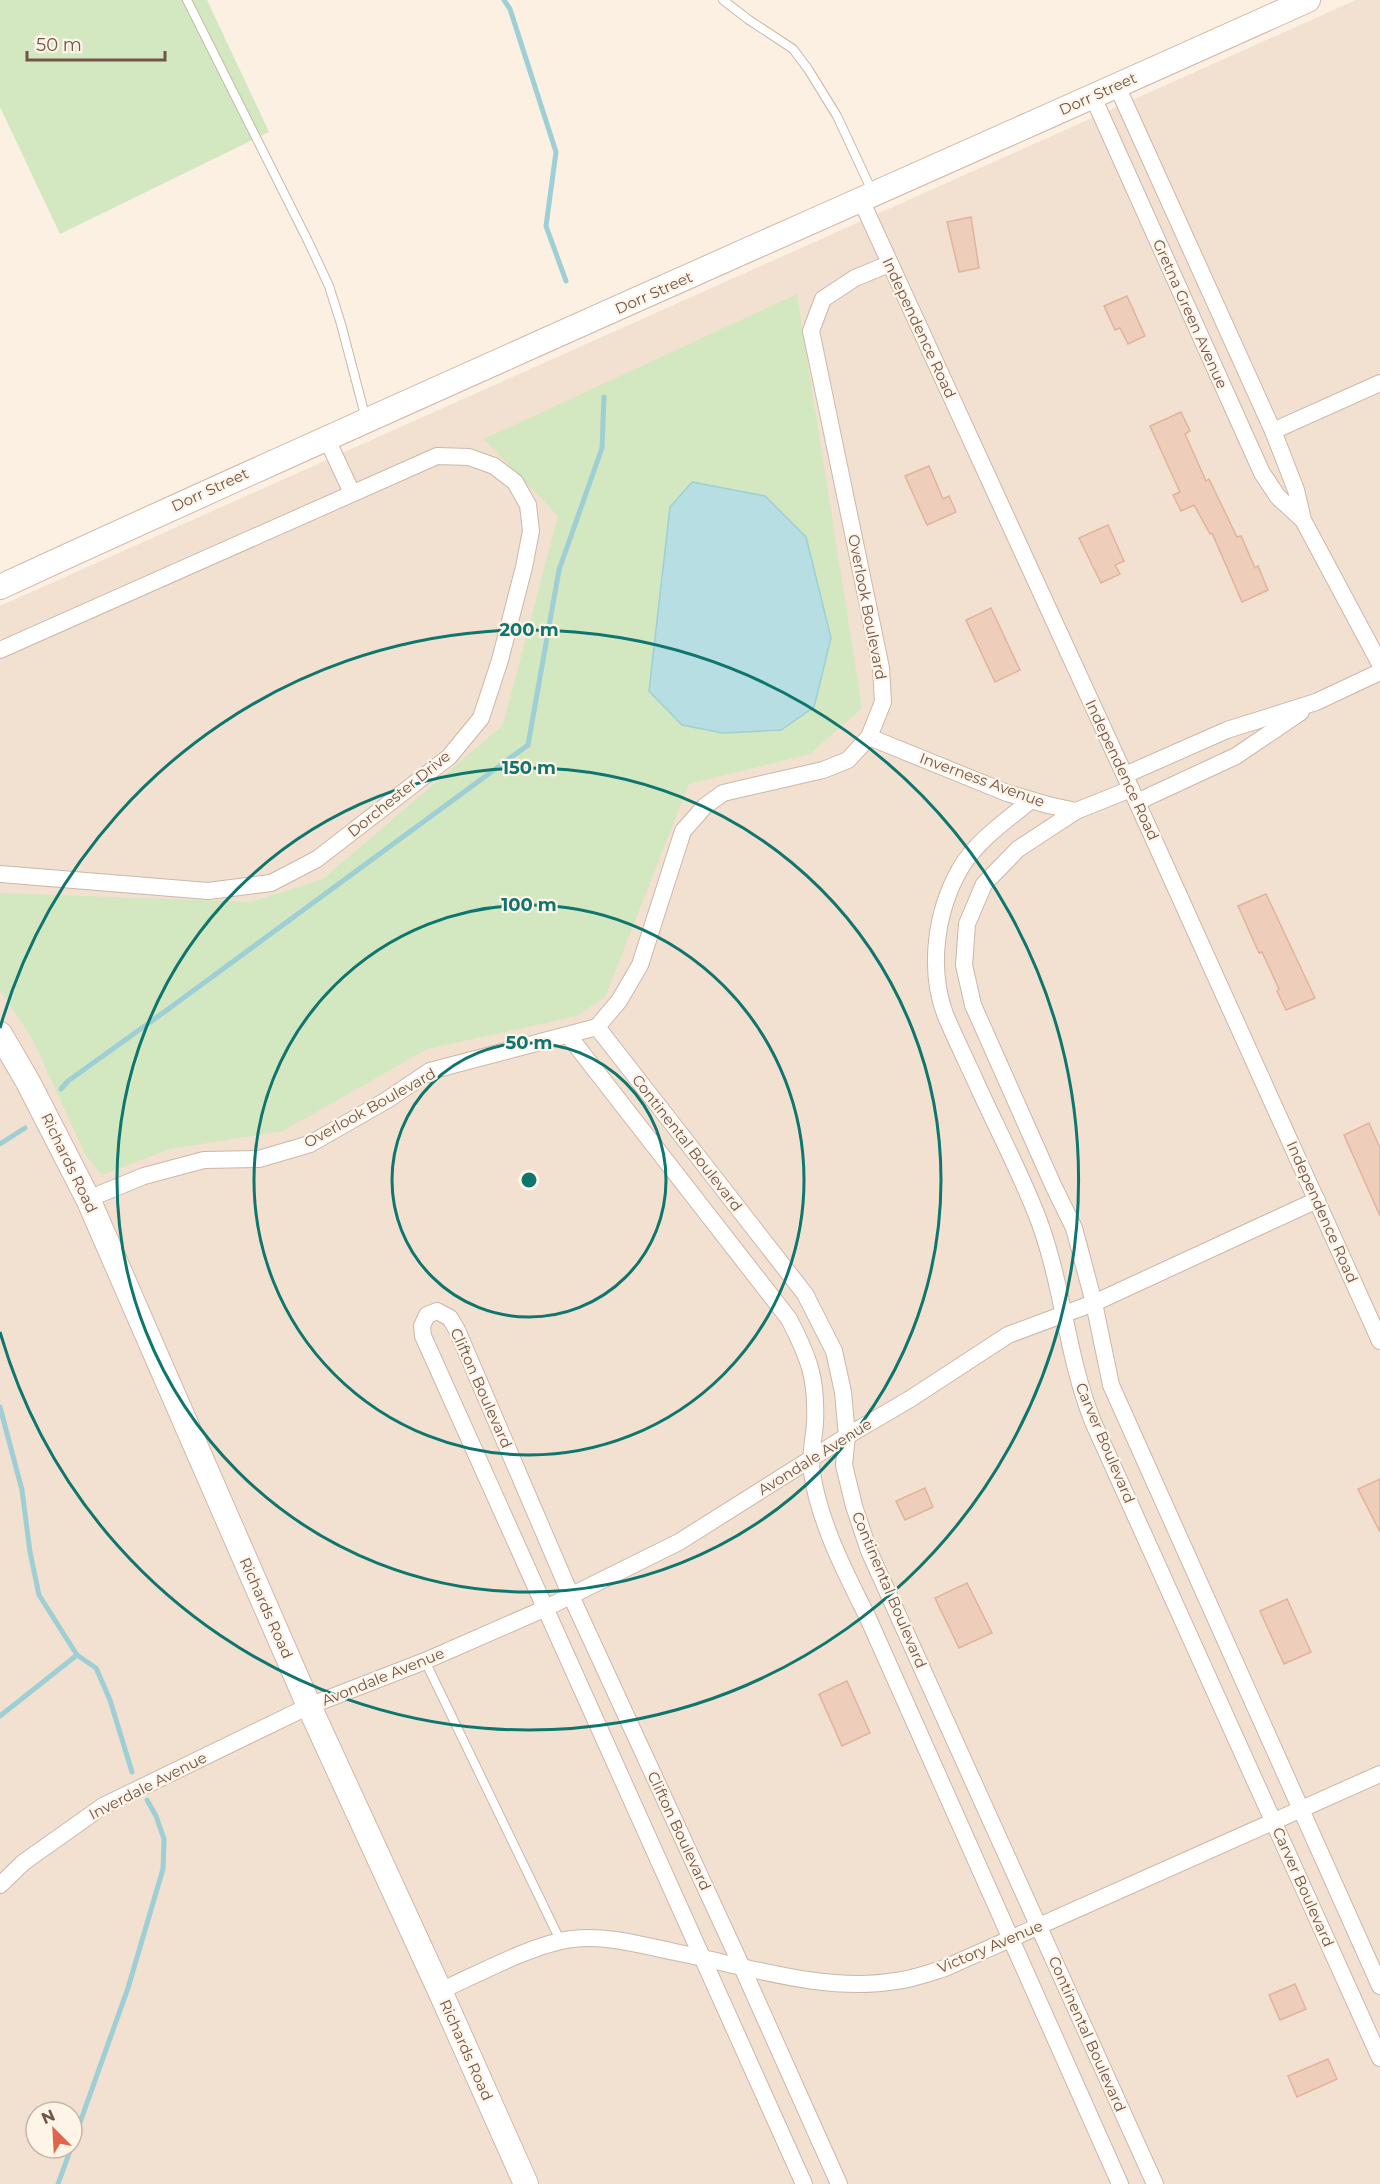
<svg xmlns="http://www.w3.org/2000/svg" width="1380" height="2184" viewBox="0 0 1380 2184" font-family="Montserrat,sans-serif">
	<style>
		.residential { fill: #f2e1d0; fill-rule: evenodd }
		.green { fill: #d3e7c1 }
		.water { fill: #b7dfe3; stroke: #9ecfd4; stroke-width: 1.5 }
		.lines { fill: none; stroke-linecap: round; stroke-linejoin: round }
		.stream { stroke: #9ecfd4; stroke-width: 5 }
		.building { fill: #efcdbb; stroke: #e1b39c; stroke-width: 1.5 }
		.lane-casing { stroke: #cbb7a9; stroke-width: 10 }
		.street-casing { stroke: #cbb7a9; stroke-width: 18 }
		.secondary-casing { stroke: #d0b8a9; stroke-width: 26 }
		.lane { stroke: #fff; stroke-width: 8 }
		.street { stroke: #fff; stroke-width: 16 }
		.secondary { stroke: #fff; stroke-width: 24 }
		.ring { fill: none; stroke: #0f766e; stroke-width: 3 }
		.labels { text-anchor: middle; stroke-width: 4.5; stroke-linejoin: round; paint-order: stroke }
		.street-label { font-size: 15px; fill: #71564a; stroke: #fef4e7 }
		.centre { fill: #0f766e; stroke: #fef4e7; stroke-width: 3 }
		.ring-label { font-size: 18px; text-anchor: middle; font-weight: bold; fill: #0f766e; stroke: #fef4e7; stroke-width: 4.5; stroke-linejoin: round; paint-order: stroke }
	</style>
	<rect width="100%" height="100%" fill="#fbf0e2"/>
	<path class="residential" d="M1356,0H1380V2184H0V606ZM36,2112H72V2148H36Z"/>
	<g class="green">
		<path d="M0,0H207L269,132L60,234L0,107Z"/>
		<path d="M797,294L862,708L810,754L689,784L605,997L577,1016L427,1049L283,1131L170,1149L102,1175L85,1154L33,1040L0,990V893L251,902L323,879L503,725L558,516L484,439Z"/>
	</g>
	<path class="water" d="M692,482L765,496L806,537L831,638L814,707L781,730L723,733L682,725L649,691L670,507Z"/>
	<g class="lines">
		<g class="stream">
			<path d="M504,0L510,9L556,152L546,226L566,281"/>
			<path d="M61,1089L68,1081L167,1010L528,745L559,570L602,448L604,397"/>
			<path d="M0,1144L25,1128"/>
			<path d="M0,1407L22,1490L30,1552L39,1595L77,1655L0,1716"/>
			<path d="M77,1655L96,1668L110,1700L132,1772"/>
			<path d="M72,2145L128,1988L163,1869L164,1839L156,1816L147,1800"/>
			<path d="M58,2184L71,2148"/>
		</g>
	</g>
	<g class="building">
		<path d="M971,217L979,268L959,272L947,222Z"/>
		<path d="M1127,296L1145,336L1128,344L1120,328L1115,330L1104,306Z"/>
		<path d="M1181,412L1190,431L1185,434L1206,481L1209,479L1237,537L1241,536L1255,568L1258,566L1268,590L1242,602L1212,533L1210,534L1194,505L1181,511L1173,495L1180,492L1150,426Z"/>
		<path d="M929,466L943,499L949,496L956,512L927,525L905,476Z"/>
		<path d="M1108,525L1124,561L1115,565L1120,574L1101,583L1079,538Z"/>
		<path d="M991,608L1020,670L995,682L966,620Z"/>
		<path d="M1266,894L1315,998L1286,1010L1277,991L1279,989L1262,952L1259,953L1238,906Z"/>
		<path d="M1369,1123L1380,1148V1216L1344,1135Z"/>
		<path d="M1380,1479V1532L1358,1489Z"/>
		<path d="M925,1488L933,1507L905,1520L896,1501Z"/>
		<path d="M967,1583L992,1633L959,1648L935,1598Z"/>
		<path d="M1287,1599L1311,1652L1284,1664L1260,1611Z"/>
		<path d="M847,1681L870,1733L842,1746L819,1694Z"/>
		<path d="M1295,1984L1306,2009L1280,2020L1269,1995Z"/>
		<path d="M1328,2059L1337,2079L1297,2097L1288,2076Z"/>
	</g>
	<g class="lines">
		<defs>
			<g id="lane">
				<path d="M187,0L308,241L329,286L341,324L366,419"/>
				<path d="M723,0L749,20L793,49L808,69L837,116L872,191"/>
				<path d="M425,1661L561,1942"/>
			</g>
			<g id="street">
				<path d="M1117,86L1273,431L1296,490L1303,520L1380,664"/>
				<path d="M1093,97L1262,473L1278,497L1302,519"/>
				<path d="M861,200L1131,789L1380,1341"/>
				<path d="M1273,431L1380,383"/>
				<path d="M326,437L352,493"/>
				<path d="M0,650L437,456L469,457L494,466L515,482L528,505L531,531L524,567L500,660L481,718L449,757L317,859L271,883L208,891L0,874"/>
				<path d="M869,737L1007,793L1048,805L1076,811L1131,789"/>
				<path d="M1125,775L1227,730L1316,702L1380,672"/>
				<path d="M1031,800C1006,821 976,841 960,869C936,911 928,968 945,1014C954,1036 965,1058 975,1080C996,1127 1021,1173 1039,1221C1063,1286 1067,1357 1093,1422L1380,2058"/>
				<path d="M1137,802L1236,756L1301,712"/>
				<path d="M1076,811L1018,849L984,884L967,924L964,965L973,1005L1053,1185L1074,1228L1094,1303L1111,1385L1380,1986"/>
				<path d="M597,1027L805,1294L834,1351L843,1392L847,1436L844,1465L854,1506L869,1551L1155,2184"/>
				<path d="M568,1035L789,1319C809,1358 817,1378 815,1423C814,1439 809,1457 812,1473C820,1524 845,1572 868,1618L1120,2184"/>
				<path d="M88,1199L144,1176L204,1160L259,1159L310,1144L387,1100L430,1071L597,1027L619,1001L640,965L683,831L705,806L723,793L823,770L848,760L869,737L883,702L881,668L811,331L823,299L855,278L889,264"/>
				<path d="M0,1885L24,1862L103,1806L309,1706L425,1661L546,1608L679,1542L847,1436L910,1399L1008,1335L1094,1303L1317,1200"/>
				<path d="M440,1991C476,1975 533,1944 572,1939C607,1935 641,1945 675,1952C746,1966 824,1993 896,1981C913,1979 929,1973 945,1968L1380,1774"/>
				<path d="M804,2184L423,1336L422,1326L427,1315L437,1311L450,1318L457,1330L571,1596L741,1965L839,2184"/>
			</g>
			<g id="secondary">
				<path d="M0,587C434,387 872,196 1308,0"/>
				<path d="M0,1034L28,1082L88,1199L309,1706L440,1991L526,2184"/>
			</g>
		</defs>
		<use href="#lane" class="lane-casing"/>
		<use href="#street" class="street-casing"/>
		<use href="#secondary" class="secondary-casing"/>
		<use href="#lane" class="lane"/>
		<use href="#street" class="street"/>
		<use href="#secondary" class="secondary"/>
	</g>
	<g class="ring">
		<circle cx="529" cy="1180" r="137"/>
		<circle cx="529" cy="1180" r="275"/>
		<circle cx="529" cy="1180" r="412"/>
		<path d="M0 1028A550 550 0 1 1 0 1332"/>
	</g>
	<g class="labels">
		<g class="street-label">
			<text transform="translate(1098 94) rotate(-24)" y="5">Dorr Street</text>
			<text transform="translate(654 293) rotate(-24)" y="5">Dorr Street</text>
			<text transform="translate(1190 314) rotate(66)" y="5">Gretna Green Avenue</text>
			<text transform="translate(919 328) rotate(65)" y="5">Independence Road</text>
			<text transform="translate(210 490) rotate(-25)" y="5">Dorr Street</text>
			<text transform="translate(867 607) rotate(79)" y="5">Overlook Boulevard</text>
			<text transform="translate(1122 770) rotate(65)" y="5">Independence Road</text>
			<text transform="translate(982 780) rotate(20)" y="5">Inverness Avenue</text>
			<text transform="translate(399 794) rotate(-39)" y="5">Dorchester Drive</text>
			<text transform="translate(370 1108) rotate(-29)" y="5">Overlook Boulevard</text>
			<text transform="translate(687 1143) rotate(52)" y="5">Continental Boulevard</text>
			<text transform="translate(69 1163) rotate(64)" y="5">Richards Road</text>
			<text transform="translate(1322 1212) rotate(66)" y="5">Independence Road</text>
			<text transform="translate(481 1388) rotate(66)" y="5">Clifton Boulevard</text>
			<text transform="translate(1105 1443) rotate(67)" y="5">Carver Boulevard</text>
			<text transform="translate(815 1457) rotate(-32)" y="5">Avondale Avenue</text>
			<text transform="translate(889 1590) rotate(67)" y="5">Continental Boulevard</text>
			<text transform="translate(266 1608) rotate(66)" y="5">Richards Road</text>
			<text transform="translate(383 1677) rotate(-22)" y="5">Avondale Avenue</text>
			<text transform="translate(148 1786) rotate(-27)" y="5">Inverdale Avenue</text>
			<text transform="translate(679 1831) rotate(65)" y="5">Clifton Boulevard</text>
			<text transform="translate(1303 1887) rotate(66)" y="5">Carver Boulevard</text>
			<text transform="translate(990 1947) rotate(-23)" y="5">Victory Avenue</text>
			<text transform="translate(1087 2034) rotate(66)" y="5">Continental Boulevard</text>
			<text transform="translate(466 2050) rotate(66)" y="5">Richards Road</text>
		</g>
	</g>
	<circle cx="529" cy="1180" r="9" class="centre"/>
	<g class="ring-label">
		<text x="529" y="636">200 m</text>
		<text x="529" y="774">150 m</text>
		<text x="529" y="911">100 m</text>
		<text x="529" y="1049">50 m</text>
	</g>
	<g transform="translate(54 2130) rotate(336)"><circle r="28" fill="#fef4e7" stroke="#c6b5a8" stroke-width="1.5"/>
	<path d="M0-4.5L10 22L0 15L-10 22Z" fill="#e0654c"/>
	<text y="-9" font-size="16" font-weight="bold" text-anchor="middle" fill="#71564a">N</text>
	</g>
	<path d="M27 51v9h138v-9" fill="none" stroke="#71564a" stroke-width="3"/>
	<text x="36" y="51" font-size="18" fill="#71564a" stroke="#fef4e7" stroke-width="4.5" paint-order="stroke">50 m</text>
</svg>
